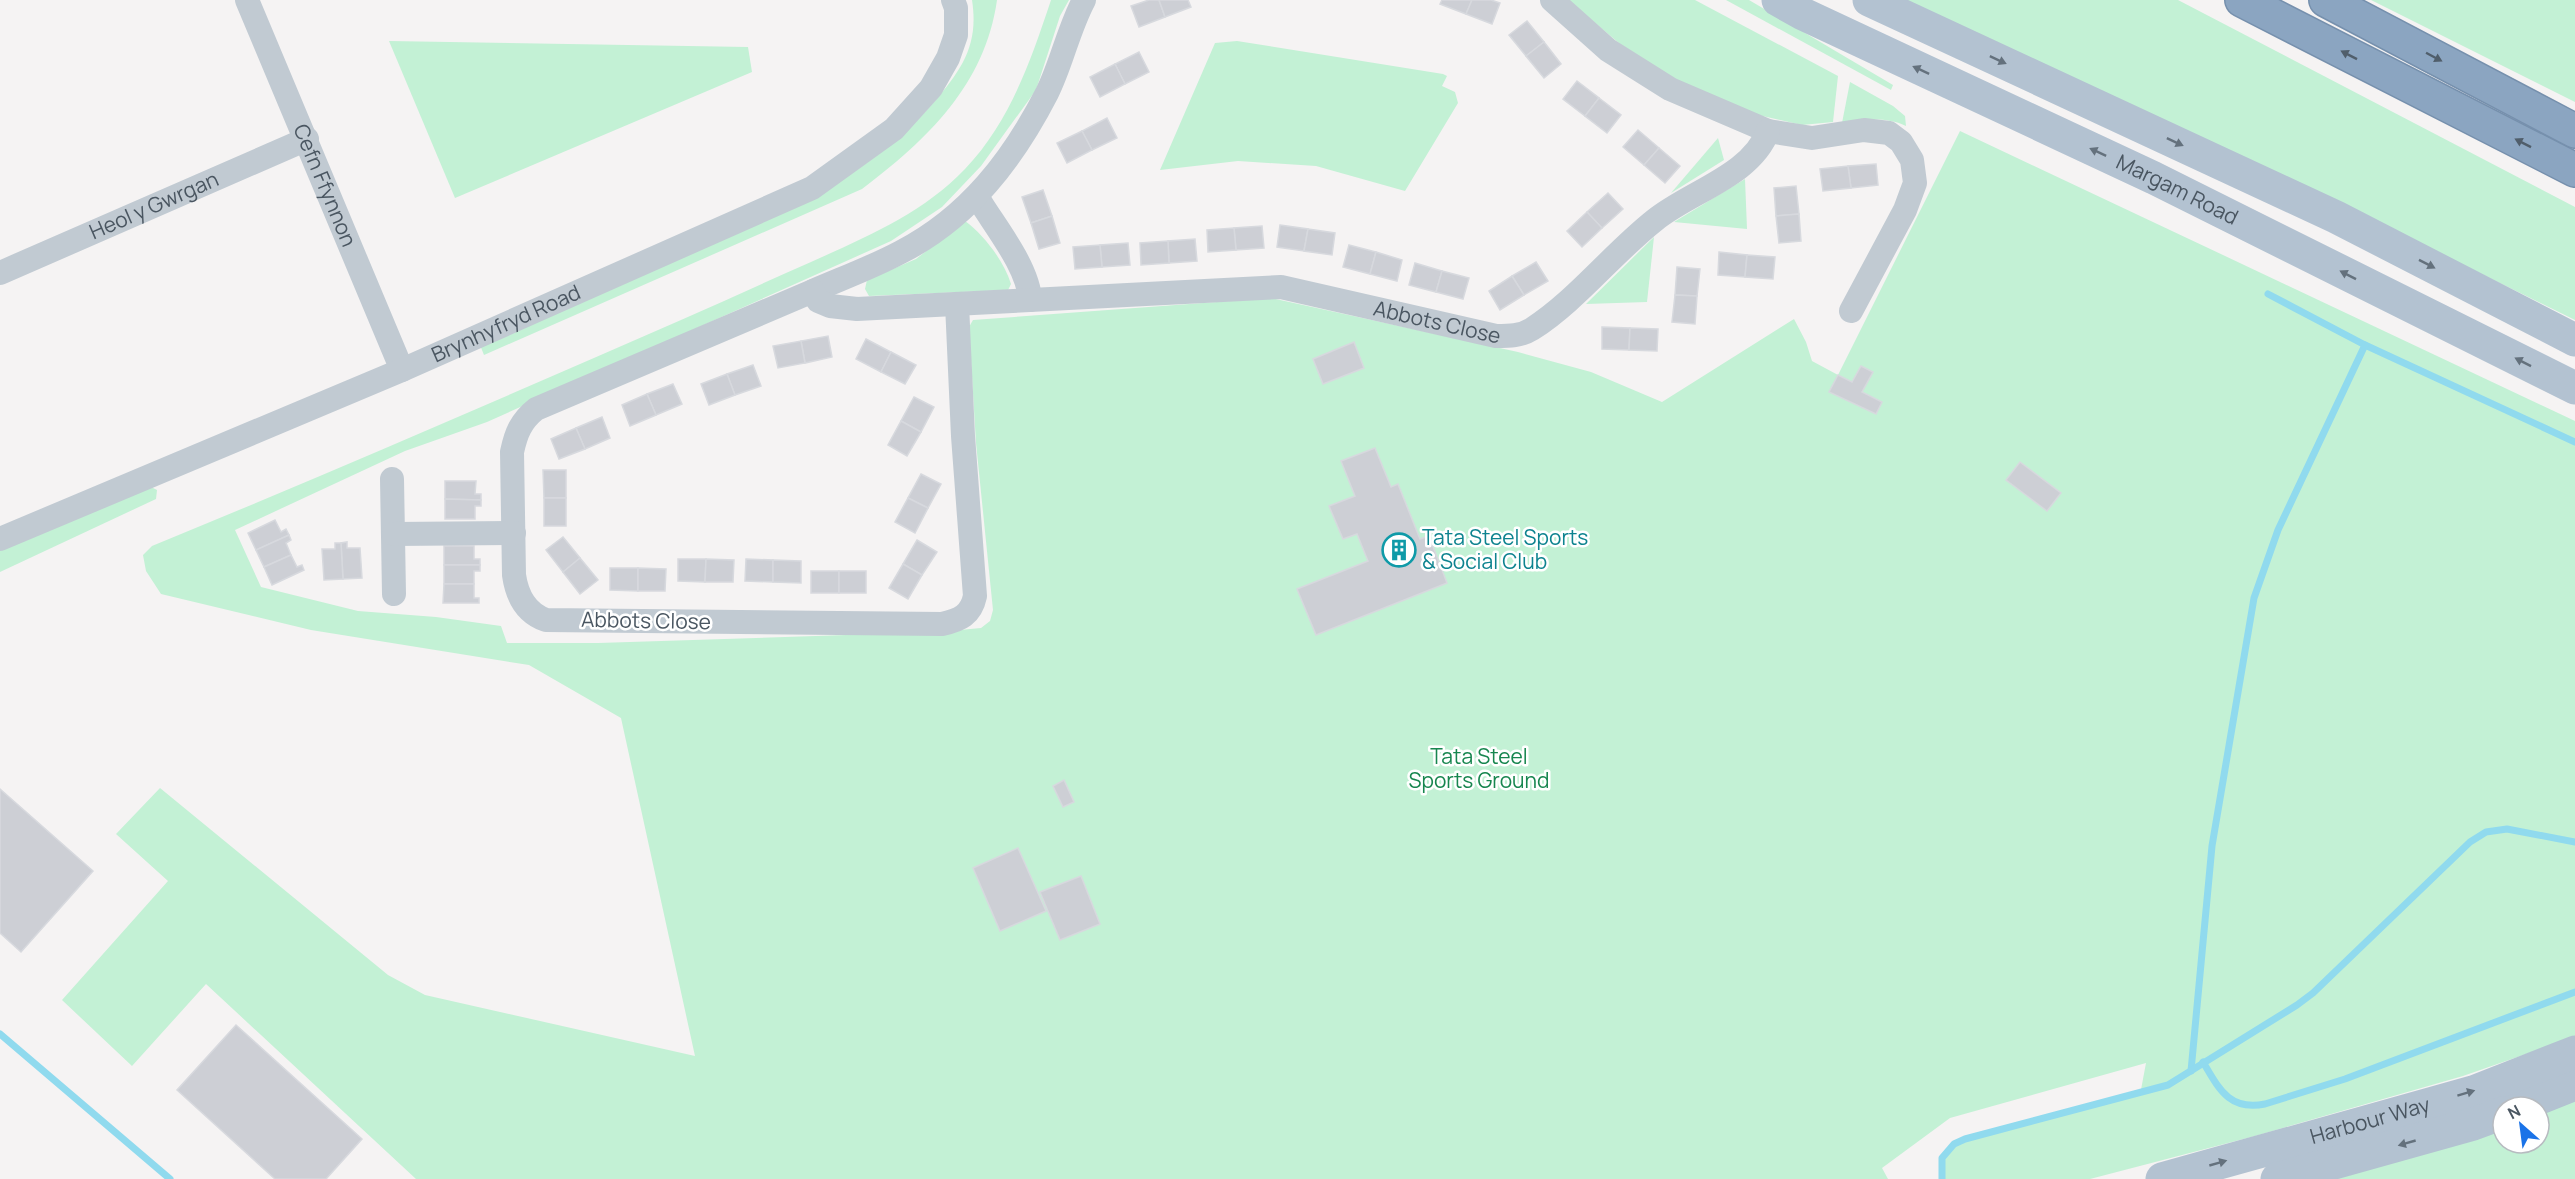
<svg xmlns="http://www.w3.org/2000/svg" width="2575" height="1179" viewBox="0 0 2575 1179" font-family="Manrope,sans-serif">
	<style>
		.green { fill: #c3f1d5 }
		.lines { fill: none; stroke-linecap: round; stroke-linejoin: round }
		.stream { stroke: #90daee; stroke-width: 7 }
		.building { fill: #cdcfd5; stroke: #d7d9de; stroke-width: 1.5 }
		.highway-casing { stroke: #7690ad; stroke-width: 36 }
		.street { stroke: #c1cad2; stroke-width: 24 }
		.primary { stroke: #b3c2d1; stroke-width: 33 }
		.highway { stroke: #8ba5c1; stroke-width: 33 }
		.oneway { fill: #505e6b }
		.oneway2 { fill: #64717d }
		.labels { text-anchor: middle; stroke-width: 5; stroke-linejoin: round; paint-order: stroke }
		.street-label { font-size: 21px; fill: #4a5661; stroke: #fff }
		.culture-label { font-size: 21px; fill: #0d838f; stroke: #fff; text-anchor: start }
		.park-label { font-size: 21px; fill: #17864f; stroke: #fff }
	</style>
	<rect width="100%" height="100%" fill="#f5f3f3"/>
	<g class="green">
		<path d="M972,0H997C985,85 927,140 862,189L484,355L480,345C543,317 605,290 668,262C765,219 863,185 934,102C962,69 979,45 972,0Z"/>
		<path d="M1051,0H1069L1060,16L1036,90L981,166L942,207L891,241L487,422L405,451L235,530L261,587L358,611L436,617L501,626L507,643H598L938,632L981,628L990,621L993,610L976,443L969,327L973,320L1271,298L1518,352L1591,372L1662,402L1794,319L1806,342L1812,361L1838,375L1960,131L2575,421V1037L2463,1076L2255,1136L2090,1179H1942C1940,1158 1945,1148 1965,1139L2140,1095L2146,1063L1950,1118L1882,1168L1888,1179H416L206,984L132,1066L62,1000L168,881L116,834L160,788L388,975L425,995L695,1056L621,718L529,665L311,630L161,594L146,571L143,555L152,546C330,473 505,397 681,320C724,301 768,281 811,262C866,237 922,214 965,169C1010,122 1031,60 1051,0Z"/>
		<path d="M1568,0H1695L1838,76L1833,122L1802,125L1758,115L1681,83L1620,44Z"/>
		<path d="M1726,0H1749L1893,85L1891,90Z"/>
		<path d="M1901,0H2178L2575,207V320L2244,157Z"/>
		<path d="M2371,0H2575V102Z"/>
		<path d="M389,41L748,47L752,72L455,198Z"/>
		<path d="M1237,41L1443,74L1447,76L1442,86L1455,92L1458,103L1405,191L1316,166L1238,161L1160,170L1215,43Z"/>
		<path d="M1850,82L1893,106L1905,116L1906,126C1884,116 1865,120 1842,123Z"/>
		<path d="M1718,138L1724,160L1671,193Z"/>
		<path d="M1745,179L1747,229L1674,222Z"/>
		<path d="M965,221C984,235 1004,261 1011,284L1008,290L869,296L865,289L867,280L916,259Z"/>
		<path d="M1654,237L1647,302L1586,304Z"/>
		<path d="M151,487L157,490L156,499L0,572V548Z"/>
		<path d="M2575,1101V1179H2324L2503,1127V1143H2539V1114Z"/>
	</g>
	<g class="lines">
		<g class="stream">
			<path d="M2365,345L2575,442"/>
			<path d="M0,1034L170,1179"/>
			<path d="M2203,1062C2219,1089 2229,1111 2265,1104L2345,1079L2575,992"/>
			<path d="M2191,1071L2212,846L2254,598L2278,530L2365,345L2268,294"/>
			<path d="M1942,1179V1158L1954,1144L1965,1139L2168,1085L2297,1005L2313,993L2470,842L2486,832L2507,829L2575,842"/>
		</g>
	</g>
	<g class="building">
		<path d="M1149,0H1159L1165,17L1139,27L1131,6Z"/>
		<path d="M1159,0H1188L1191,7L1165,17Z"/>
		<path d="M1442,0H1472L1466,14L1440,4Z"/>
		<path d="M1472,0H1491L1500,3L1492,24L1466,14Z"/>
		<path d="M1527,21L1544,42L1526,56L1509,35Z"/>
		<path d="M1544,42L1561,64L1544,78L1526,56Z"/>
		<path d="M1139,52L1149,72L1125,84L1115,64Z"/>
		<path d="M1115,64L1125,84L1100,97L1090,77Z"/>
		<path d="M1577,81L1599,98L1585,116L1563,99Z"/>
		<path d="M1599,98L1621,115L1607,133L1585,116Z"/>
		<path d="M1107,118L1117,138L1092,150L1082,131Z"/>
		<path d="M1638,130L1659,148L1644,165L1623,147Z"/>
		<path d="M1082,131L1092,150L1067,163L1057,143Z"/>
		<path d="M1659,148L1680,166L1665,183L1644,165Z"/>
		<path d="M1876,164L1878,185L1851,188L1848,166Z"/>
		<path d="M1848,166L1851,188L1823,191L1820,169Z"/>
		<path d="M1796,186L1799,214L1776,216L1774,188Z"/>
		<path d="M1043,190L1052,216L1031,223L1022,197Z"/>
		<path d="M1608,193L1623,209L1602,228L1587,212Z"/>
		<path d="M1587,212L1602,228L1582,247L1567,231Z"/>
		<path d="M1799,214L1801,241L1779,243L1776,216Z"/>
		<path d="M1052,216L1060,243L1039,249L1031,223Z"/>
		<path d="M1280,225L1308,229L1304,251L1277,247Z"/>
		<path d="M1262,226L1264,248L1236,250L1234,228Z"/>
		<path d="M1234,228L1236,250L1208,252L1207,230Z"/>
		<path d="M1308,229L1335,233L1332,255L1304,251Z"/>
		<path d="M1195,239L1197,261L1169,263L1168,241Z"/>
		<path d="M1168,241L1169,263L1141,265L1140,243Z"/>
		<path d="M1128,243L1130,265L1102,267L1100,245Z"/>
		<path d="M1100,245L1102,267L1075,269L1073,247Z"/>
		<path d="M1349,245L1376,252L1370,274L1343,267Z"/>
		<path d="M1376,252L1402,260L1397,281L1370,274Z"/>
		<path d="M1719,252L1747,255L1745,277L1718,275Z"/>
		<path d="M1747,255L1775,257L1773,279L1745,277Z"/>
		<path d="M1536,262L1548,281L1524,295L1512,276Z"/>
		<path d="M1415,263L1442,271L1436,292L1409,285Z"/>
		<path d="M1677,267L1700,269L1697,296L1675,295Z"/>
		<path d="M1442,271L1469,278L1463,299L1436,292Z"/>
		<path d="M1512,276L1524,295L1500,310L1489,291Z"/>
		<path d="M1675,295L1697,296L1695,324L1672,322Z"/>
		<path d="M1602,327L1630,328L1629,350L1602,349Z"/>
		<path d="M1630,328L1658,329L1657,351L1629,350Z"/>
		<path d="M828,336L832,357L805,363L801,341Z"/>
		<path d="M866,339L891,352L881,372L856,359Z"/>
		<path d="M801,341L805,363L778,368L773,346Z"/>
		<path d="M1354,342L1364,368L1323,384L1313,359Z"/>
		<path d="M891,352L916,365L905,384L881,372Z"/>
		<path d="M753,365L761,386L735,395L727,374Z"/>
		<path d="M1861,366L1873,372L1862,392L1882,402L1876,414L1829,392L1838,375L1852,382Z"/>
		<path d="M727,374L735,395L709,405L701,384Z"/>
		<path d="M673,384L682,404L656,415L647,394Z"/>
		<path d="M647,394L656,415L630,426L622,405Z"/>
		<path d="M914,397L934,407L921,432L901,421Z"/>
		<path d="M602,417L610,438L585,449L576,428Z"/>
		<path d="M901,421L921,432L907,456L888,445Z"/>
		<path d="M576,428L585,449L559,459L551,439Z"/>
		<path d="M1375,448L1391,487L1398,484L1420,539L1429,536L1447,583L1316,635L1297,589L1368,561L1357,534L1343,539L1329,506L1355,496L1341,461Z"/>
		<path d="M2020,462L2061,493L2047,511L2006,480Z"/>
		<path d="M543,470H566V498H544Z"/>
		<path d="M921,474L941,484L928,508L908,498Z"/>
		<path d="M445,481H476L475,494H481V500L445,499Z"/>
		<rect x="544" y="498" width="22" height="28"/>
		<path d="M908,498L928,508L915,533L895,522Z"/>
		<path d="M445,499L481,500V506H475V519H445Z"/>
		<path d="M275,520L281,532L286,529L289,535L256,550L248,533Z"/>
		<path d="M289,535L291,540L286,543L291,555L264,567L256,550Z"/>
		<path d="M563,537L580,558L563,572L546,550Z"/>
		<path d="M917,540L937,552L922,575L903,564Z"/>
		<path d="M347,542V548H360L362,578L343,579L341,543Z"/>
		<path d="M335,543H341L343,579L324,580L322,549H335Z"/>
		<path d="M444,546H474V559H480V565H444Z"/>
		<path d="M291,555L297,567L302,565L304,570L272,585L264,567Z"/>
		<path d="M580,558L598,580L580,594L563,572Z"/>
		<path d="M678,559H706L705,582L678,581Z"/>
		<path d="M706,559L734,560L733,582H705Z"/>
		<path d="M746,559L773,560V582L745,581Z"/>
		<path d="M773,560L801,561V583L773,582Z"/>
		<path d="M903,564L922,575L908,599L889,588Z"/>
		<path d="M444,565H480V571H474V584H444Z"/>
		<path d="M610,568H638V591L610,590Z"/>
		<path d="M638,568L666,569L665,591H638Z"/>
		<rect x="811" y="571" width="28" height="22"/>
		<rect x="839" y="571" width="27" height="22"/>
		<path d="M444,584H474V598H479V603H443Z"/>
		<path d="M1064,780L1074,802L1063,807L1053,786Z"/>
		<path d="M0,789L93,871L21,952L0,933Z"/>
		<path d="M1018,848L1046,911L1000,931L973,868Z"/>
		<path d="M1081,876L1100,924L1060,940L1040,892Z"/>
		<path d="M236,1025L362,1139L326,1179H275L177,1090Z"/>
	</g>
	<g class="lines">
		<defs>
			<g id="highway">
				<path d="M2242,0L2575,170"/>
				<path d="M2326,0L2575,131"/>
			</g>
		</defs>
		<use href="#highway" class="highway-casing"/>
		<g class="street">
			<path id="s1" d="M247,0L402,370"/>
			<path d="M1552,0L1608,50L1670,89L1768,131L1812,138L1864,130L1889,133L1901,142L1912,160L1915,183L1905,210L1851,311"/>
			<path d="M974,200L981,203C997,229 1029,269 1030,300"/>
			<path id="s2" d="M0,273L307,139"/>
			<path d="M813,291C843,278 873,267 901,252C969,217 1013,159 1047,93C1062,63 1068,30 1084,0"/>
			<path id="s3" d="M957,304L963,436L975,596C971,615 960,620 942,624L546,620C526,613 517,596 514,575L512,452C516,433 521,421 536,409L813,291L818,301L830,306L857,309L1281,287L1496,336C1509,336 1521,336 1532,329C1576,301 1613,253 1655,220C1691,191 1751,176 1768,131"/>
			<path d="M392,479L394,594"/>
			<path d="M394,534L514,533"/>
			<path id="s4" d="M0,539L402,370L812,188L894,129L931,88L948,58L956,35V8L953,0"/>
		</g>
		<g class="primary">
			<path id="s5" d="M1778,0L1801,13L2154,178L2575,388"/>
			<path d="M1869,0L2336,217L2575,340"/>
			<path d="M2517,1107L2575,1084"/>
			<path id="s6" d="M2162,1179L2473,1092L2575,1052"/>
			<path d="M2277,1179L2473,1124L2503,1113"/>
		</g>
		<use href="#highway" class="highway"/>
	</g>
	<defs><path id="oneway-solid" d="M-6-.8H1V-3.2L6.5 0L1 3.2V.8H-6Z" transform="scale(1.5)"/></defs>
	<g class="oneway">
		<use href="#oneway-solid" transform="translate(2349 55) rotate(-153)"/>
		<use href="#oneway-solid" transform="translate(2434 57) rotate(28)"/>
		<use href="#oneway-solid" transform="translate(2523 143) rotate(-153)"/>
	</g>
	<g class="oneway2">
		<use href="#oneway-solid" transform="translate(1998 60) rotate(25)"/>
		<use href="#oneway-solid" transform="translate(1921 70) rotate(-155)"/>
		<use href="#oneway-solid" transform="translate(2175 142) rotate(25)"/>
		<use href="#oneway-solid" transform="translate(2098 152) rotate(-155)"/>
		<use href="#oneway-solid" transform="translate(2427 264) rotate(27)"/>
		<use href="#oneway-solid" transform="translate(2348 275) rotate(-153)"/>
		<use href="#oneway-solid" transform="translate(2523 362) rotate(-153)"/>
		<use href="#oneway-solid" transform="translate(2466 1093) rotate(-17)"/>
		<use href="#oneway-solid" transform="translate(2407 1143) rotate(164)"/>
		<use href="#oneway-solid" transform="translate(2218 1163) rotate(-16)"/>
	</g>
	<defs>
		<symbol id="building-ring" viewBox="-11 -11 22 22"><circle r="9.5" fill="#fff" stroke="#0f9aa8" stroke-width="1.5"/><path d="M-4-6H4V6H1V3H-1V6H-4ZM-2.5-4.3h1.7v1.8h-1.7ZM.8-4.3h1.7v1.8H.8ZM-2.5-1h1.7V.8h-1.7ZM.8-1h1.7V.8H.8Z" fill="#0f9aa8"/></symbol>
	</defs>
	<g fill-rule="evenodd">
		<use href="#building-ring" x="1380" y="531" width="38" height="38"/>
	</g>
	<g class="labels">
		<g class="street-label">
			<text dy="7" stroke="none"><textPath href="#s1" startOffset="201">Cefn Ffynnon</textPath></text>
			<text dy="7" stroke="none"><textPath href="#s5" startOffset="442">Margam Road</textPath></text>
			<text dy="7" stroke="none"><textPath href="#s2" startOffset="168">Heol y Gwrgan</textPath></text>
			<text dy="7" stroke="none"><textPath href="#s3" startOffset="1904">Abbots Close</textPath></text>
			<text dy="7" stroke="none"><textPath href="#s4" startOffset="550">Brynhyfryd Road</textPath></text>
			<text transform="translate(646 621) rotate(1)" y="7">Abbots Close</text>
			<text dy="7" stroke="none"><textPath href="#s6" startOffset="216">Harbour Way</textPath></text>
		</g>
		<g class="culture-label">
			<text x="1422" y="545">Tata Steel Sports<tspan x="1422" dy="24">&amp; Social Club</tspan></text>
		</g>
		<g class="park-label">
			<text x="1479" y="764">Tata Steel<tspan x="1479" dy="24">Sports Ground</tspan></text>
		</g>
	</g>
	<g transform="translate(2521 1125) rotate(332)"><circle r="28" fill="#ffffff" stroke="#b7bbc0" stroke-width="1.5"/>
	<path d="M0-4.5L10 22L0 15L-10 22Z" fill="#1a73e8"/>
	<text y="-9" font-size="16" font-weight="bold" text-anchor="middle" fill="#4a5661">N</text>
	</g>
</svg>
